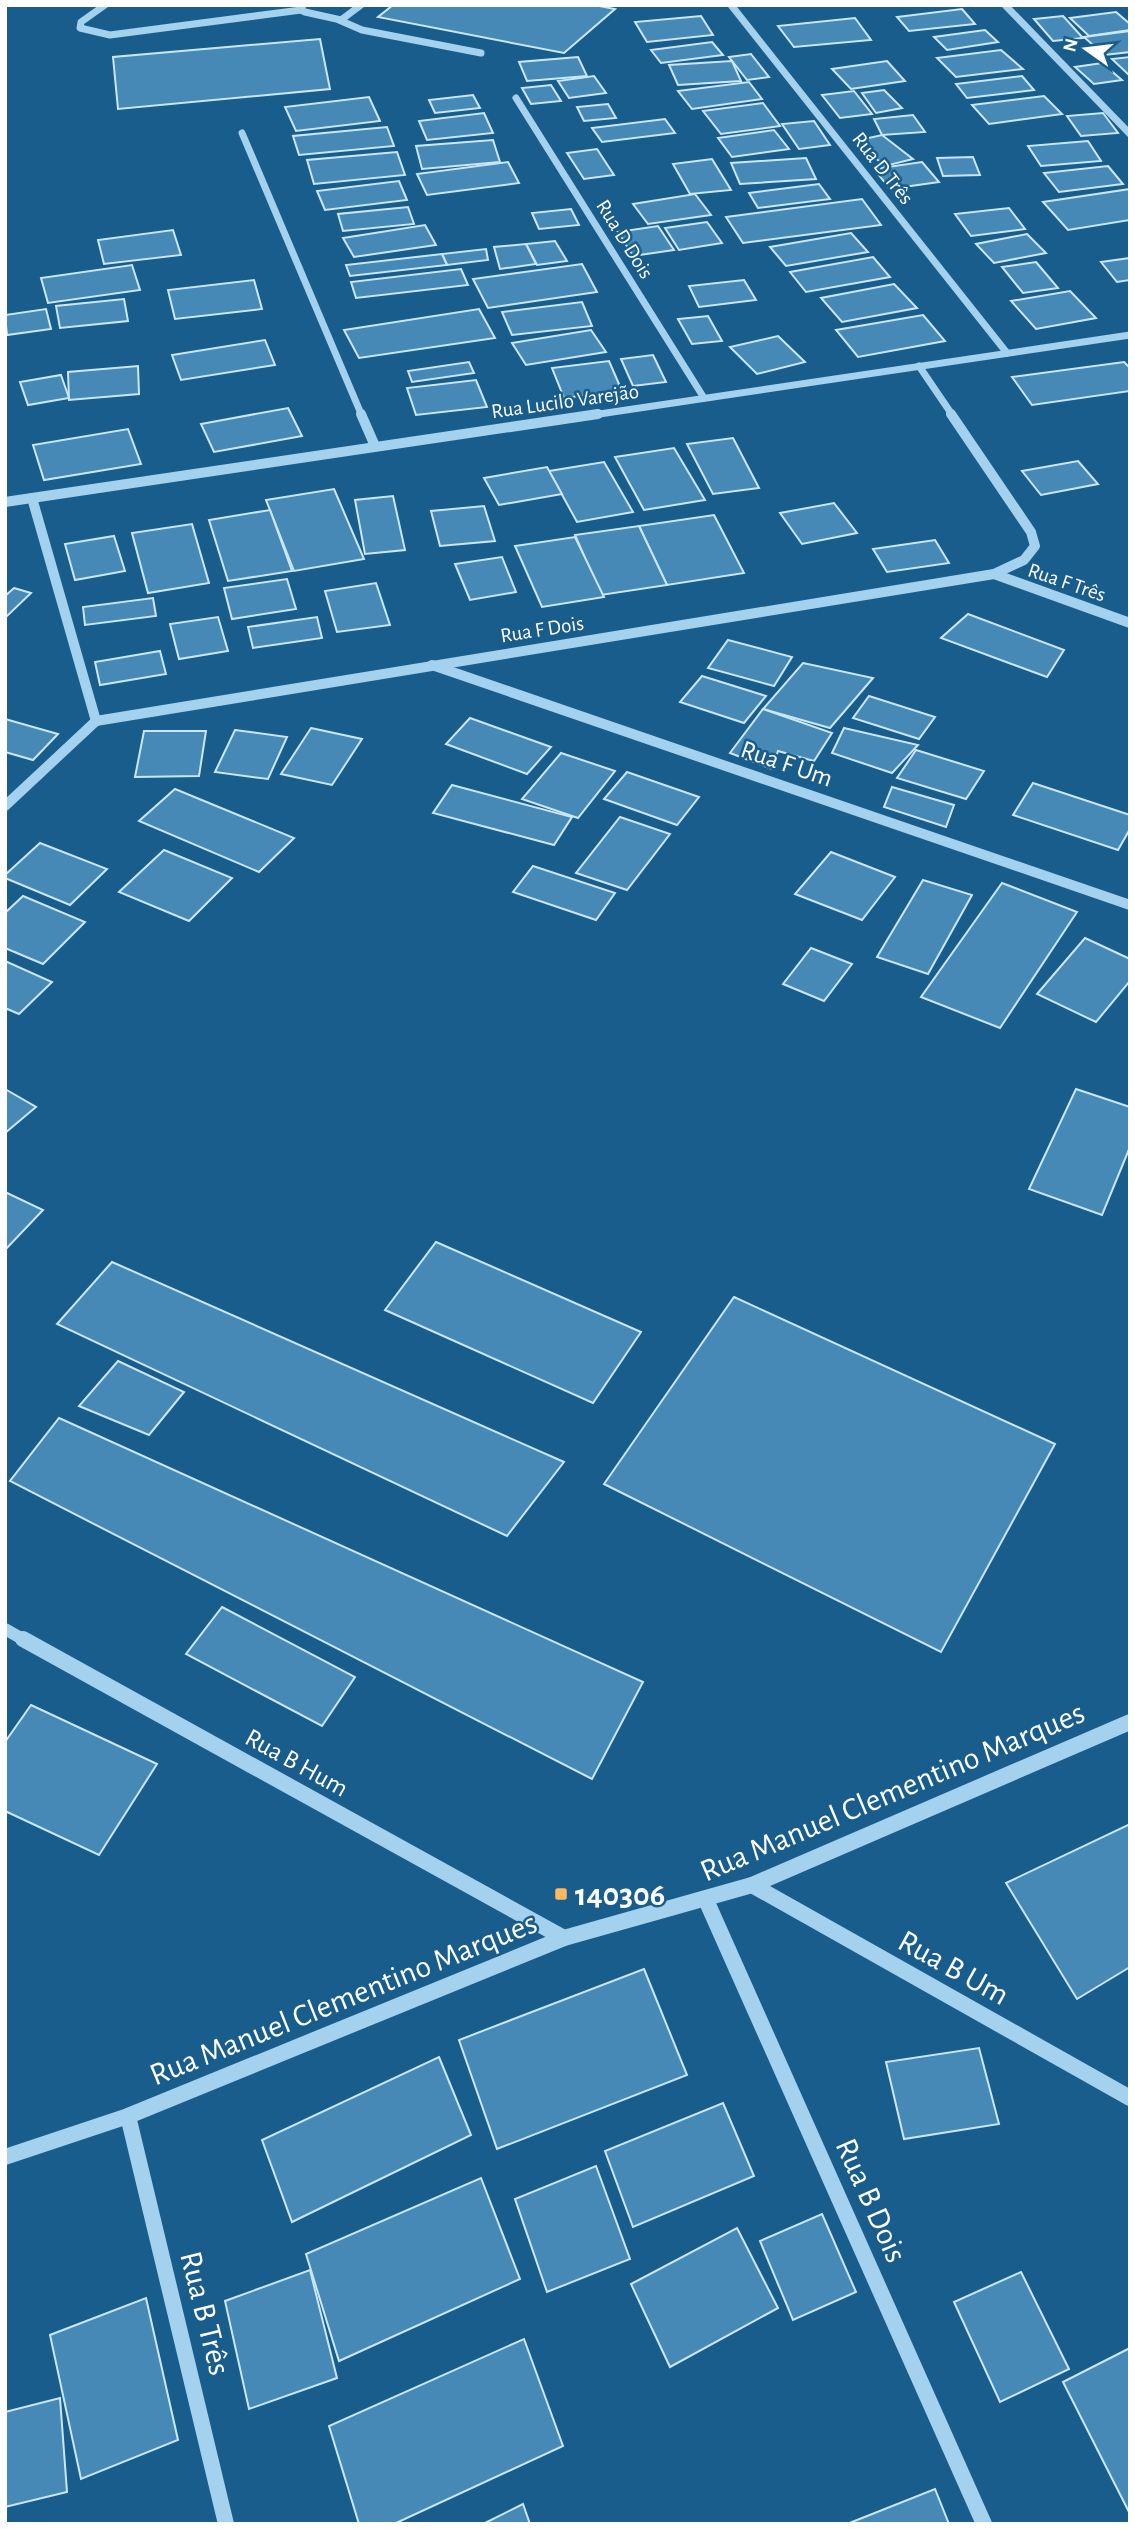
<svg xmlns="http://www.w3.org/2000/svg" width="1135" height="2529" viewBox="0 0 1135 2529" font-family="'Alegreya Sans',sans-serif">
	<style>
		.building { fill: #4689b6; stroke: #cae7fa; stroke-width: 2 }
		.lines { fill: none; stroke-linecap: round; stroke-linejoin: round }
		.minor-far3 { stroke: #a4d1ee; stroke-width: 7 }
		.minor-far2 { stroke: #a4d1ee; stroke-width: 10 }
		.minor-far1 { stroke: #a4d1ee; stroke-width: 12 }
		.minor { stroke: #a4d1ee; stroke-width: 16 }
		.poi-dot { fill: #ffb961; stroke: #195d8c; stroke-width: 2.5 }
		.labels { text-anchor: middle; stroke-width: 5; stroke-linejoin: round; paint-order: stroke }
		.far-street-label { font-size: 21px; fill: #fff; stroke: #195d8c }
		.street-label { font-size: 26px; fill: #fff; stroke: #195d8c }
		.near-street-label { font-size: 32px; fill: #fff; stroke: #195d8c }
		.near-poi-label { font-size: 32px; font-weight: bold; fill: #fff; stroke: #195d8c; text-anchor: start }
	</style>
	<rect width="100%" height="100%" fill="#195d8c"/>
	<g class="building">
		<path d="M393,5H594L615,9L564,53L378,17Z"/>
		<path d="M962,9L975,24L909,31L897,17Z"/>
		<path d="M1116,12L1130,24V30L1089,36L1070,18Z"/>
		<path d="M701,16L713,35L647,42L635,22Z"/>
		<path d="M1063,16L1083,38L1053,41L1034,19Z"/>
		<path d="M855,18L871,40L794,47L778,26Z"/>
		<path d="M985,30L998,42L947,50L934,37Z"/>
		<path d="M1130,31V52L1104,55L1084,37Z"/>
		<path d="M320,39L330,89L118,109L113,57Z"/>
		<path d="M712,42L723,55L661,63L651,50Z"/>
		<path d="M1001,50L1023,69L956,77L937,58Z"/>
		<path d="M751,54L769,77L747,80L729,57Z"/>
		<path d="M578,57L587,76L527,81L519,62Z"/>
		<path d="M1130,57V76L1112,59Z"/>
		<path d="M732,61L741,81L678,85L669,65Z"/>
		<path d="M887,61L905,81L851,89L832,69Z"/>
		<path d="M1102,63L1122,80L1094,84L1075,67Z"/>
		<path d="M594,76L606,93L569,98L558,81Z"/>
		<path d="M1022,76L1034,90L967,98L956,84Z"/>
		<path d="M749,82L762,99L692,109L678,91Z"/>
		<path d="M551,85L561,101L531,104L522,88Z"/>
		<path d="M884,90L902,108L876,113L862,93Z"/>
		<path d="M854,91L872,114L840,118L822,95Z"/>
		<path d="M473,95L480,108L435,113L429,100Z"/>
		<path d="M1044,96L1062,114L989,124L972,105Z"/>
		<path d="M369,97L380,121L296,131L285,107Z"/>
		<path d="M763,103L780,126L721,134L703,111Z"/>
		<path d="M608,104L616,118L584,121L577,107Z"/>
		<path d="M484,113L493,133L427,140L419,121Z"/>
		<path d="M1103,113L1118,133L1081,136L1067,116Z"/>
		<path d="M913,115L925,132L882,135L874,119Z"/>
		<path d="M665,119L675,133L602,142L592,128Z"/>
		<path d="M814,121L830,145L799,149L782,124Z"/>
		<path d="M387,127L394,146L299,155L293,136Z"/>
		<path d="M774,130L789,149L732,157L718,138Z"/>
		<path d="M882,135L913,159L885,166L855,141Z"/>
		<path d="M493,140L500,162L422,169L416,146Z"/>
		<path d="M1088,141L1101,161L1041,166L1028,146Z"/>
		<path d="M597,149L614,175L584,179L567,153Z"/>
		<path d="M397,152L405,175L314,184L307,160Z"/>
		<path d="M973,157L980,175L943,176L937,158Z"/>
		<path d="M806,158L816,179L740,184L731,163Z"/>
		<path d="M712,159L731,190L690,194L673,164Z"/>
		<path d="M508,162L519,183L427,195L417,174Z"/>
		<path d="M922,162L939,182L890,189L874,169Z"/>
		<path d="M1108,166L1123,184L1059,192L1044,173Z"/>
		<path d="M399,181L407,200L325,210L317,191Z"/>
		<path d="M819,184L830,199L758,208L749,193Z"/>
		<path d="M1130,189V220L1068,230L1043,202Z"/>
		<path d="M695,194L711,215L648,224L633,204Z"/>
		<path d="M862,199L881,225L743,243L726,217Z"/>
		<path d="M408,207L414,224L343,231L338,214Z"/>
		<path d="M1009,208L1025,229L971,236L955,214Z"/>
		<path d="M571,209L579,225L539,229L532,213Z"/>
		<path d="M707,222L722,243L679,250L665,228Z"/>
		<path d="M425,225L436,245L354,257L343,238Z"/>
		<path d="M658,226L674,250L633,256L618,232Z"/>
		<path d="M173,230L181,255L104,264L98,240Z"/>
		<path d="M851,233L868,252L786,266L770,247Z"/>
		<path d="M1027,234L1046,253L994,263L976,244Z"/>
		<path d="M555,241L567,261L537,265L526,244Z"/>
		<path d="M526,244L536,264L500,269L494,247Z"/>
		<path d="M486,249L488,260L447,265L442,254Z"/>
		<path d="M442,254L447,265L350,276L346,265Z"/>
		<path d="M873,257L890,277L806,292L790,272Z"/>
		<path d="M1130,258V280L1117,282L1101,262Z"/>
		<path d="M1036,262L1058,288L1023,293L1002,267Z"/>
		<path d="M582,264L597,292L488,308L473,279Z"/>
		<path d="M132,265L140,290L48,303L41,278Z"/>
		<path d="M461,269L468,285L356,298L351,282Z"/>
		<path d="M254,280L262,309L175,319L168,290Z"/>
		<path d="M744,280L756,300L699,307L689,286Z"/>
		<path d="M894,284L917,308L842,322L821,298Z"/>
		<path d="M1070,291L1096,318L1036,329L1011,301Z"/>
		<path d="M124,299L128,321L60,328L56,306Z"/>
		<path d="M582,302L592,326L512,335L502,312Z"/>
		<path d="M46,309L51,329L7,335L5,315Z"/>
		<path d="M479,309L495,338L359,358L344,330Z"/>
		<path d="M923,315L945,341L858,357L836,330Z"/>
		<path d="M708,316L722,341L692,344L678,319Z"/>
		<path d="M591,330L606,352L526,365L512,343Z"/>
		<path d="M778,336L805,362L757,374L730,347Z"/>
		<path d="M265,340L275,365L181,380L172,355Z"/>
		<path d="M653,355L666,382L633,386L621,359Z"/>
		<path d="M609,361L622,391L564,398L552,368Z"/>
		<path d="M469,362L474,373L412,382L408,371Z"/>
		<path d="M1124,362L1130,368V391L1032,405L1012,377Z"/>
		<path d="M138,366L139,394L69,400L68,372Z"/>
		<path d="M61,375L69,398L28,405L20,382Z"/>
		<path d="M476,380L487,407L416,415L407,388Z"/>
		<path d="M288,408L302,436L214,452L201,424Z"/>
		<path d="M128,429L141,464L44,480L33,445Z"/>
		<path d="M733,438L759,488L713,494L687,444Z"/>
		<path d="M674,448L705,500L644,510L615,457Z"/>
		<path d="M1078,461L1098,484L1041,495L1022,471Z"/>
		<path d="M604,462L633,512L577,522L549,471Z"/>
		<path d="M547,467L562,494L499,505L484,478Z"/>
		<path d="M334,489L364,559L294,571L266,500Z"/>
		<path d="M393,496L405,550L365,554L355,500Z"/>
		<path d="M834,503L857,533L802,544L780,513Z"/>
		<path d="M484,506L495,541L440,546L431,511Z"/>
		<path d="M270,510L292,571L228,581L209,520Z"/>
		<path d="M714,515L744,573L667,585L639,526Z"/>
		<path d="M192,524L209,583L148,593L132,533Z"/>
		<path d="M639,526L667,585L601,595L575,535Z"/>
		<path d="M114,536L125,571L75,580L65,544Z"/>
		<path d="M575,537L604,597L542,607L515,546Z"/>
		<path d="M935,540L949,563L887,572L873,549Z"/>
		<path d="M502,557L516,592L470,600L455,564Z"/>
		<path d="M287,579L296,609L232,619L224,588Z"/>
		<path d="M376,583L390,625L337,632L325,591Z"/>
		<path d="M14,588L31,593L5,618V596Z"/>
		<path d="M153,598L156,616L85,625L83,607Z"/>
		<path d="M968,614L1064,650L1047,677L941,638Z"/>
		<path d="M218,617L228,651L179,659L170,624Z"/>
		<path d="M317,617L322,638L253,648L248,627Z"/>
		<path d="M728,640L792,657L774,686L708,668Z"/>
		<path d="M160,651L166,674L100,685L95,662Z"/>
		<path d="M803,663L873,678L830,728L763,709Z"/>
		<path d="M702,676L766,696L744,723L680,702Z"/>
		<path d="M869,696L935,717L919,739L853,718Z"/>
		<path d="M763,709L832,733L814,761L778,751L772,769L730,753Z"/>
		<path d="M470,718L551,747L527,774L446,744Z"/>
		<path d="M5,719L58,734L33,760L5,752Z"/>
		<path d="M311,728L362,739L332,785L281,774Z"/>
		<path d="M844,728L918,745L892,773L832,753Z"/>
		<path d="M235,730L287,737L268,779L215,772Z"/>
		<path d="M144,731H206L199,776L135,777Z"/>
		<path d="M916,750L984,771L966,799L897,778Z"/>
		<path d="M561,753L615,771L578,818L522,799Z"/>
		<path d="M627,772L699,797L677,825L604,799Z"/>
		<path d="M1033,783L1130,815V829L1118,850L1013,815Z"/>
		<path d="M452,785L572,817L554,845L433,813Z"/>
		<path d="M892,787L954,805L946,827L884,807Z"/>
		<path d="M175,789L294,838L259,872L139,821Z"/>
		<path d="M620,817L670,834L627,890L576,873Z"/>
		<path d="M40,843L107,869L70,905L5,878V875Z"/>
		<path d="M164,850L232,878L189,921L119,892Z"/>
		<path d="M831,852L895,877L862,920L795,894Z"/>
		<path d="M533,866L615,893L596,920L513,892Z"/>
		<path d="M923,880L972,895L928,974L877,957Z"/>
		<path d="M1002,883L1077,912L1000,1028L921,997Z"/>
		<path d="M23,896L85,922L43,964L5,948V913Z"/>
		<path d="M1085,938L1130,959V981L1096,1022L1037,994Z"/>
		<path d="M811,948L852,964L824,1001L783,984Z"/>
		<path d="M5,961L52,982L19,1014L5,1008Z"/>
		<path d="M5,1089L36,1107L5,1133Z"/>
		<path d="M1076,1089L1130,1107V1147L1102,1215L1029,1189Z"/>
		<path d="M5,1192L43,1210L5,1250Z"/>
		<path d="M436,1242L641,1332L593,1403L385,1310Z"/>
		<path d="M112,1262L564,1462L507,1536L57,1324Z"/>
		<path d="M734,1297L1055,1444L941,1652L604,1484Z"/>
		<path d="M118,1361L184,1392L149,1435L79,1406Z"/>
		<path d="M59,1418L643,1682L592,1779L10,1481Z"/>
		<path d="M222,1607L355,1677L322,1726L186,1654Z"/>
		<path d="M31,1705L157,1764L99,1855L5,1811V1742Z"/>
		<path d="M1130,1824V1967L1077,1999L1006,1883Z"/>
		<path d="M644,1969L687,2075L497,2149L459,2040Z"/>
		<path d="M979,2048L999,2124L904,2139L886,2062Z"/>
		<path d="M439,2057L471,2135L292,2222L262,2140Z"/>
		<path d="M723,2103L754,2176L633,2227L605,2151Z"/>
		<path d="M596,2166L630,2259L547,2292L515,2199Z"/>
		<path d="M481,2178L520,2279L339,2361L306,2254Z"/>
		<path d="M822,2214L856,2292L793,2320L760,2241Z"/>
		<path d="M737,2228L778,2308L670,2367L631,2284Z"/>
		<path d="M310,2270L337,2378L249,2409L225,2301Z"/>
		<path d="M1021,2272L1069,2369L1000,2402L954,2302Z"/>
		<path d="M146,2298L178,2440L81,2479L50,2335Z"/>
		<path d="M524,2339L563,2446L394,2524H359L329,2426Z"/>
		<path d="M1130,2348V2514L1063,2382Z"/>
		<path d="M60,2398L67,2492L5,2507V2412Z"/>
		<path d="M935,2489L949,2524H847Z"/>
		<path d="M523,2504L530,2524H483Z"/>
	</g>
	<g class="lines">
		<g class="minor-far3">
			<path d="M105,5L81,22L80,28L110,35L301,10"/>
			<path d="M303,5L301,10L305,12L341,20L361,5"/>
			<path d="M731,5L1007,353"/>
			<path d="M1005,5L1130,134"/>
			<path d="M339,20L362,30L481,53"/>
			<path d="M516,98L704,398"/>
			<path d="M242,133L362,416"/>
			<path d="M919,366L953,416"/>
			<path d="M586,416L1130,335"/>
		</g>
		<g class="minor-far2">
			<path d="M361,414L375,446"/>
			<path d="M32,498L96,721"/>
			<path d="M5,502L598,414"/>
			<path d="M994,574L1130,623"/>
			<path d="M432,665L1130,905"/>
			<path d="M96,721L994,574L1024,560L1035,546L1031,532L951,414"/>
			<path d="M5,806L96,721"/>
		</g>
		<path class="minor-far1" d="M5,1629L26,1641"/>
		<g class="minor">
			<path d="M23,1639L564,1938"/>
			<path d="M752,1885L1130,2098"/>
			<path d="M706,1900L984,2524"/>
			<path d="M128,2116L226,2524"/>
			<path d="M5,2157L128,2116L564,1938L752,1885L1130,1722"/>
		</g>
	</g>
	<rect class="poi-dot" x="554" y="1887" width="14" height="14" rx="3.5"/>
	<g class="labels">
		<g class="far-street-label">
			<text transform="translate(883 168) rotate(52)" y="7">Rua D Três</text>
			<text transform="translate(625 239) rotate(58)" y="7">Rua D Dois</text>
			<text transform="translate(565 401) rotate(-8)" y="7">Rua Lucilo Varejão</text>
			<text transform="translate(1067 582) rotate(19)" y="7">Rua F Três</text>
			<text transform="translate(542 629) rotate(-9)" y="7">Rua F Dois</text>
		</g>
		<g class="street-label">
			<text transform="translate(787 763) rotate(19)" y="9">Rua F Um</text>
			<text transform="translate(297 1762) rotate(29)" y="9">Rua B Hum</text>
		</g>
		<g class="near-street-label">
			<text transform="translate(892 1791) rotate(-23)" y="11">Rua Manuel Clementino Marques</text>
			<text transform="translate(954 1967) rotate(29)" y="11">Rua B Um</text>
			<text transform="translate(343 1998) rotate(-22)" y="11">Rua Manuel Clementino Marques</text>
			<text transform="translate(872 2200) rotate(66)" y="11">Rua B Dois</text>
			<text transform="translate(206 2313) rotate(76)" y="11">Rua B Três</text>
		</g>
		<g class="near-poi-label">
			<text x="575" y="1905">140306</text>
		</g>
	</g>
	<rect width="1135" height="2529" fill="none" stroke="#ffffff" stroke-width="14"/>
	<g transform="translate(1086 49) rotate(284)" stroke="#195d8c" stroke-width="5" paint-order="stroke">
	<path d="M0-5L12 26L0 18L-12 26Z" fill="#ffffff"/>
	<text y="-10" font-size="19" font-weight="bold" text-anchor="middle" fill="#ffffff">N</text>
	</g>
</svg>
